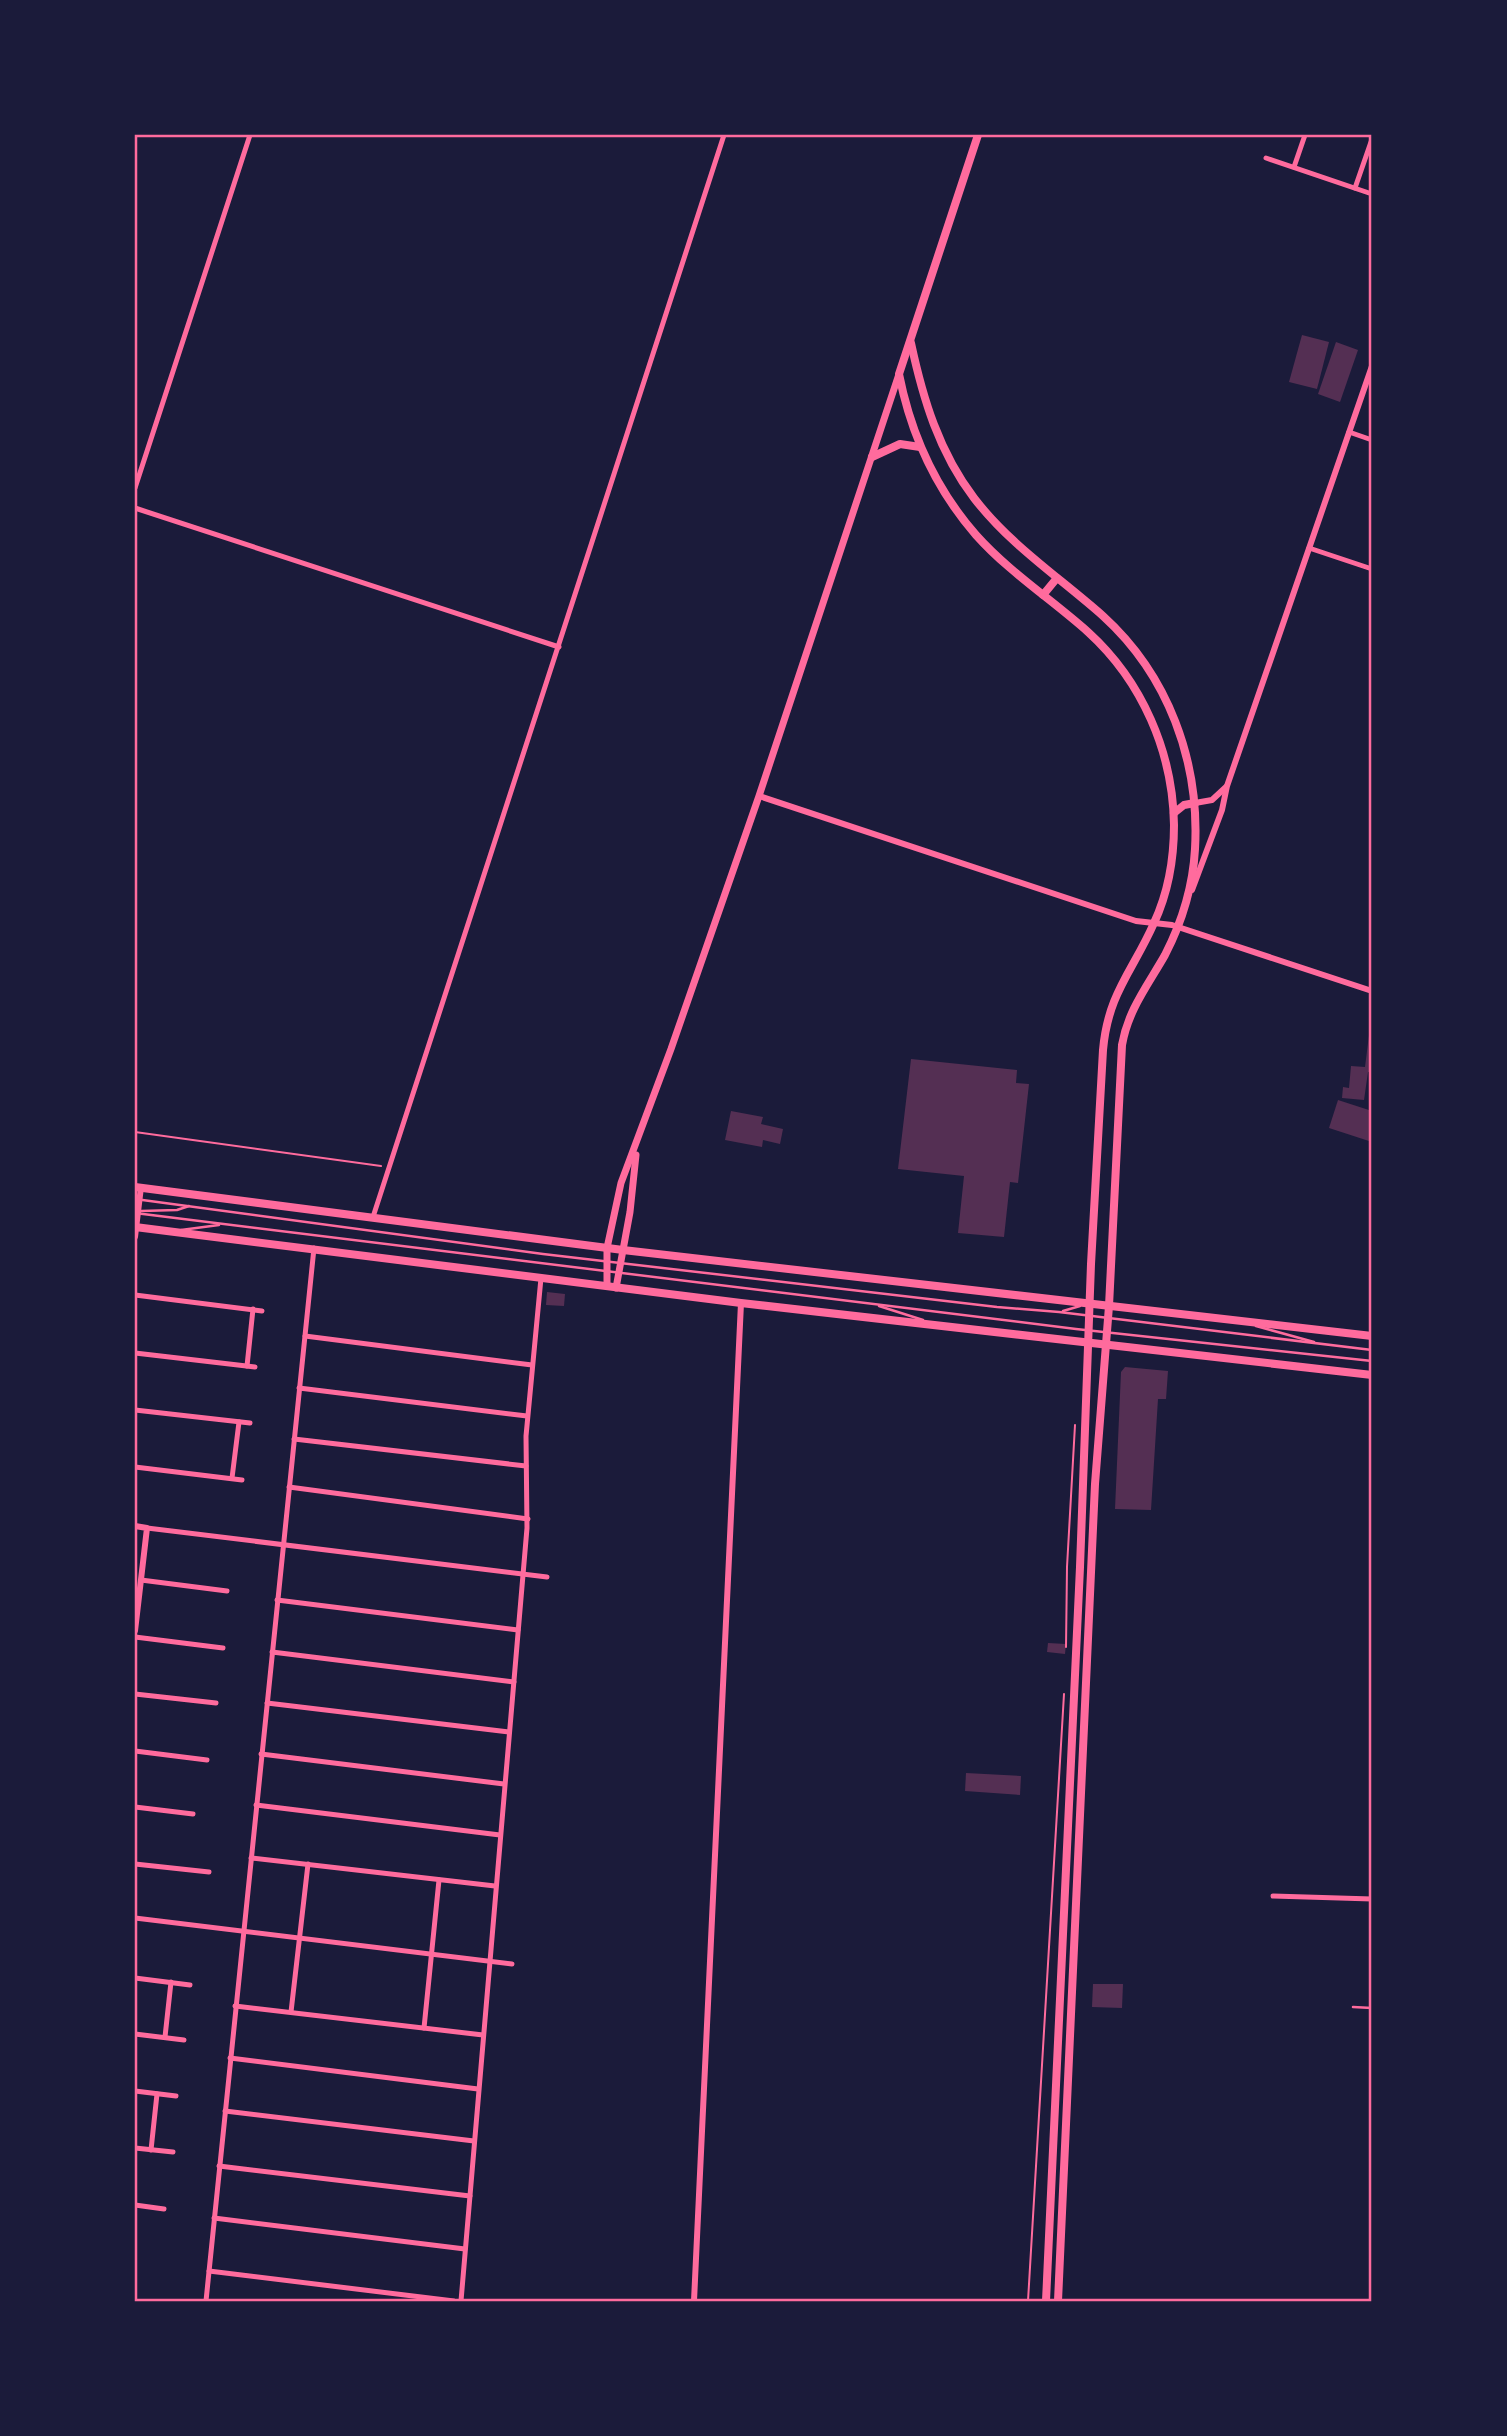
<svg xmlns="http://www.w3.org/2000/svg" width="1507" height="2436" viewBox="0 0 1507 2436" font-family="'Source Sans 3',sans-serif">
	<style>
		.building { fill: #542f53 }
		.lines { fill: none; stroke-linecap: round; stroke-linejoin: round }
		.path { stroke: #ff6b9d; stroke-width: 2 }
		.service { stroke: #ff6b9d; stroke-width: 2.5 }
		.minor { stroke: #ff6b9d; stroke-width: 5 }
		.tertiary { stroke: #ff6b9d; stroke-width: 6 }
		.secondary { stroke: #ff6b9d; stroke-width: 7 }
		.primary { stroke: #ff6b9d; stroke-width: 8 }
		.neatline { fill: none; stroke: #ff6b9d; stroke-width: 2.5 }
	</style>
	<rect width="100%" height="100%" fill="#1b1b3a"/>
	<g class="building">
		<path d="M1302,335L1329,342L1317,389L1289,382Z"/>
		<path d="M1336,342L1358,350L1340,402L1318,394Z"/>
		<path d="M1371,1019L1372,1072H1368L1364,1100L1342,1098L1343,1087L1349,1088L1351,1066L1365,1067Z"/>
		<path d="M911,1059L1017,1070L1016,1083L1029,1084L1018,1183L1010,1182L1004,1237L958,1233L964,1176L898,1169Z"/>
		<path d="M1338,1100L1372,1111V1142L1329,1128Z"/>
		<path d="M731,1111L763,1117L761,1124L783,1129L780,1144L763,1140L762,1147L725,1140Z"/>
		<path d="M547,1292L565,1294L564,1306L546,1305Z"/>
		<path d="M1125,1367L1168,1371L1166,1399H1158L1151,1510L1115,1509L1121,1372Z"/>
		<path d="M1048,1643L1066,1644L1065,1654L1047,1652Z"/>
		<path d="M966,1773L1021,1776L1020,1795L965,1791Z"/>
		<path d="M1093,1984H1123L1122,2008L1092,2007Z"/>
	</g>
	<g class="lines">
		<g class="path">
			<path d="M135,1132L381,1166"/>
			<path d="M1066,1647L1067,1567L1075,1425"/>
			<path d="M1028,2301L1064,1694"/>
		</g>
		<g class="service">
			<path d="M135,1199L543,1254L997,1307L1059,1312L1372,1350"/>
			<path d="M141,1211L177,1210L189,1206"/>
			<path d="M135,1213L1076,1329L1372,1361"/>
			<path d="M181,1230L219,1225"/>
			<path d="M879,1306L923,1320"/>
			<path d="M1063,1311L1080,1306"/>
			<path d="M1256,1326L1314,1342"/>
			<path d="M1353,2007L1372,2008"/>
		</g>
		<g class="minor">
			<path d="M1266,158L1372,194"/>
			<path d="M1294,167L1305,135"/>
			<path d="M1355,188L1372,139"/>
			<path d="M1349,432L1372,440"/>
			<path d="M135,488L250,135"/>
			<path d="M135,508L559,647"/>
			<path d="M1309,548L1372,569"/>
			<path d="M373,1217L724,135"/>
			<path d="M135,1295L262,1311"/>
			<path d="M305,1336L532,1365"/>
			<path d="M135,1353L255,1367"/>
			<path d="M247,1366L253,1309"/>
			<path d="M299,1388L527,1416"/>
			<path d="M135,1410L250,1423"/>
			<path d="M294,1439L526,1466"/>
			<path d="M135,1467L242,1480"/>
			<path d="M232,1478L239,1422"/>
			<path d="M289,1487L528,1519"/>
			<path d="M147,1528L547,1577"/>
			<path d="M141,1580L227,1591"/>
			<path d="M277,1600L518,1630"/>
			<path d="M135,1637L223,1648"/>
			<path d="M272,1652L514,1682"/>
			<path d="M135,1694L216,1703"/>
			<path d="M267,1703L509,1732"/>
			<path d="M135,1751L207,1760"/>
			<path d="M261,1754L504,1784"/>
			<path d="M256,1805L500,1835"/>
			<path d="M135,1807L193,1814"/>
			<path d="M251,1858L495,1886"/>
			<path d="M135,1864L209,1872"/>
			<path d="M1273,1896L1372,1899"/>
			<path d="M135,1918L512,1964"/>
			<path d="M135,1978L190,1985"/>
			<path d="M235,2006L483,2035"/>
			<path d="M291,2012L308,1864"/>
			<path d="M424,2028L439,1880"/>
			<path d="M135,2034L184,2040"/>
			<path d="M165,2037L171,1982"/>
			<path d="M230,2058L478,2089"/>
			<path d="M135,2091L176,2096"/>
			<path d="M225,2111L474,2141"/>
			<path d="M135,2148L173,2152"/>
			<path d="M151,2150L157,2094"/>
			<path d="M219,2166L470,2196"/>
			<path d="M135,2205L164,2209"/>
			<path d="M214,2218L465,2249"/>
			<path d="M209,2271L454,2301"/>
			<path d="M206,2301L314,1248"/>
			<path d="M461,2301L527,1528L526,1436L541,1278"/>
		</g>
		<g class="tertiary">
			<path d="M759,796L1136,921L1172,925L1372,991"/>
			<path d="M1195,803L1212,800L1226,787"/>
			<path d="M1192,890L1222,810L1227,786L1372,366"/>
			<path d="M135,1237L141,1187"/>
			<path d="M135,1526L147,1528L135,1631"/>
			<path d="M694,2301L741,1303"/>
		</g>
		<g class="secondary">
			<path d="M607,1286V1248L621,1183L671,1049L759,796L899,374"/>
			<path d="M616,1288L630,1212L636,1155"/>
		</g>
		<g class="primary">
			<path d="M978,135L899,374C911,435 935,488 976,535C1009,572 1051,599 1088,632C1142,681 1173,752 1174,825C1174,858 1168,893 1154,923C1133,971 1108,993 1103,1050L1091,1264L1080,1567L1046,2301"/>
			<path d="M911,343C923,399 939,452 974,498C1010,545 1059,577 1103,616C1168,675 1200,761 1195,849C1193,886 1182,922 1165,955C1148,985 1128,1010 1122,1045L1109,1306L1095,1484L1058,2301"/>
			<path d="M872,457L900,444L920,447"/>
			<path d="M1043,595L1057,578"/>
			<path d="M1174,813L1184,805L1195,803"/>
			<path d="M135,1187L623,1250L1372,1336"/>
			<path d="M135,1227L741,1303L1372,1375"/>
		</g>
	</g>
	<rect width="1507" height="2436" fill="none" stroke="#1b1b3a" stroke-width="273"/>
	<rect x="136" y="136" width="1234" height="2164" class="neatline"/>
</svg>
